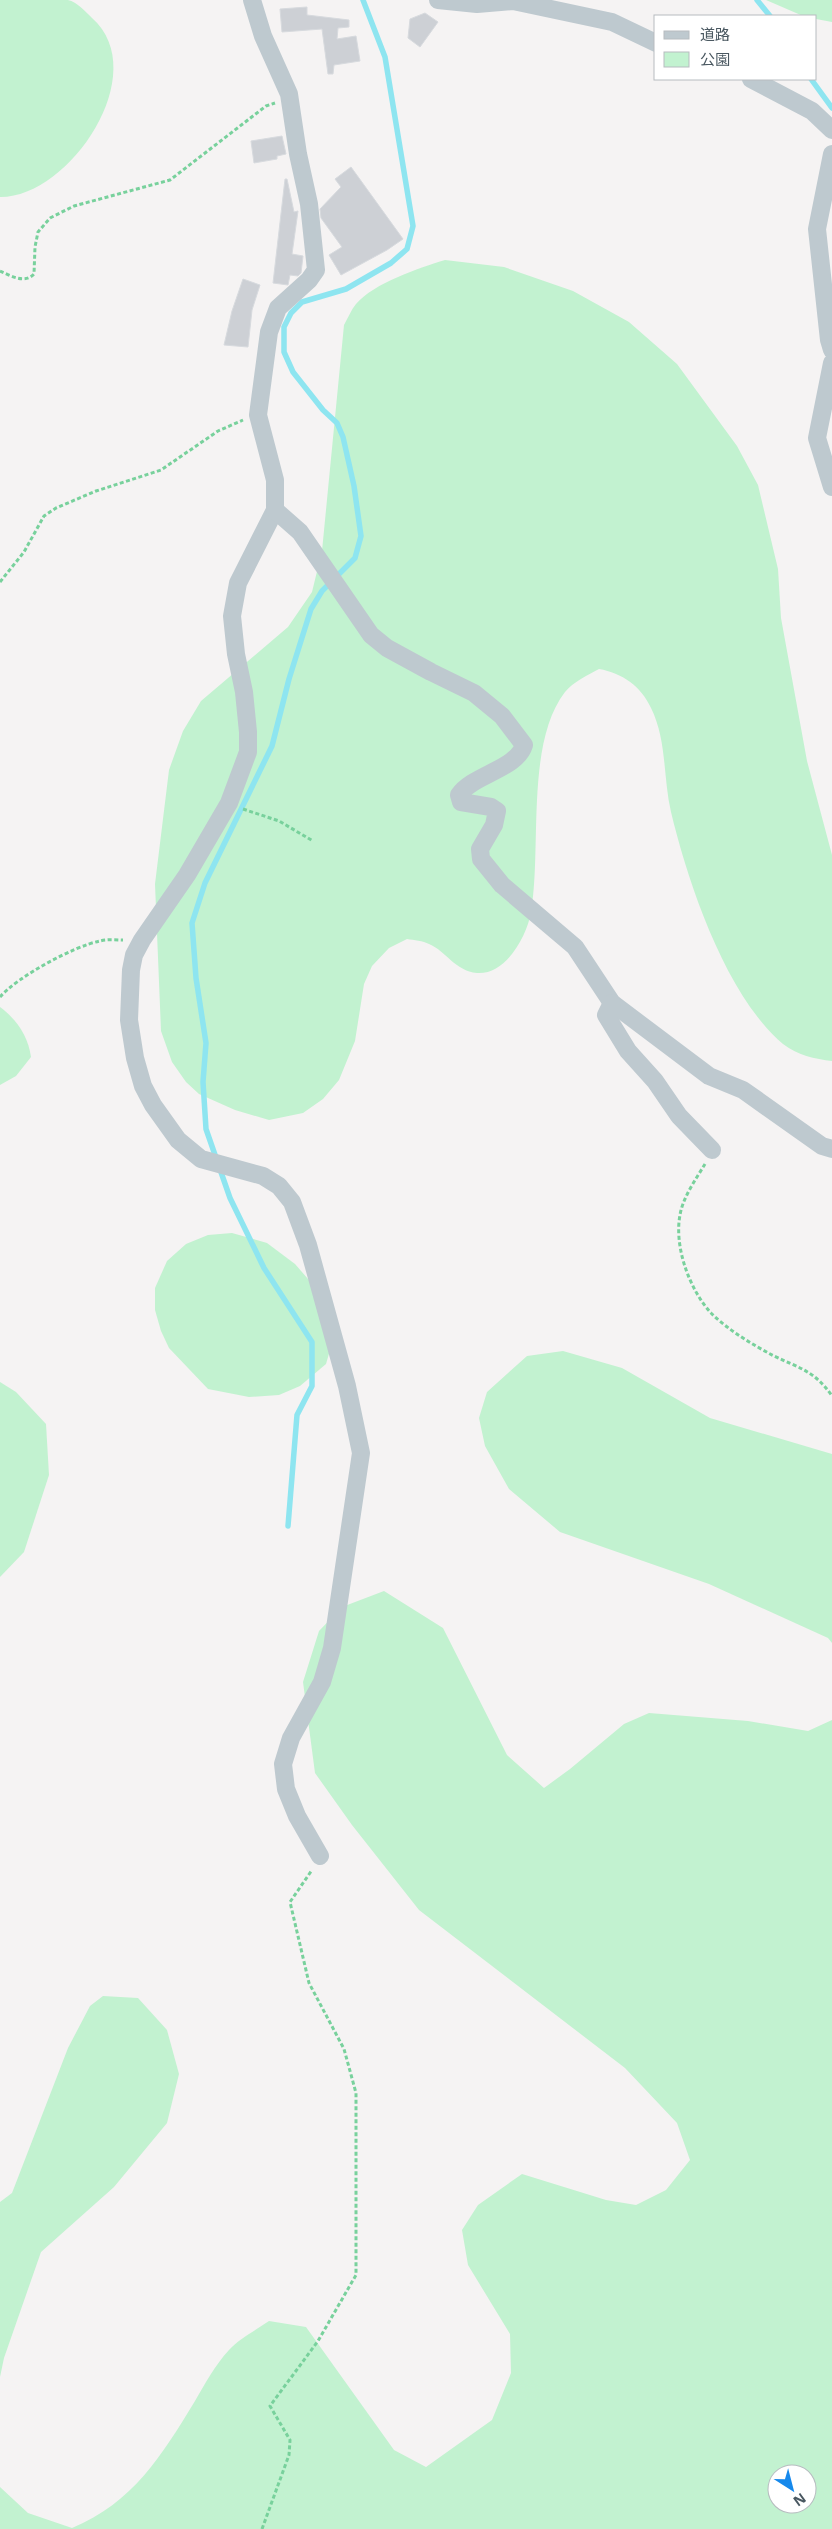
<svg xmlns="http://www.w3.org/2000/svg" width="832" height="2529" viewBox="0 0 832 2529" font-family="'Open Sans','Noto Sans JP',sans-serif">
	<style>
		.green { fill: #c2f2d0; fill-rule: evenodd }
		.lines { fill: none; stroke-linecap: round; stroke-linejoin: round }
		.stream { stroke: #8ee5f0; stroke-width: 5.5 }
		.building { fill: #cdd0d5; stroke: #d7dade }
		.path { stroke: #78d19c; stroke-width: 3; stroke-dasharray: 4 2.5; stroke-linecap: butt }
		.minor { stroke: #bec9cf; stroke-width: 18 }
	</style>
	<rect width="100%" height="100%" fill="#f5f3f3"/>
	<g class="green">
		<path d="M0,0C19,0 51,0 68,0C77,2 86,12 92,18C154,73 69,198 0,197Z"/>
		<path d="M766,0H832V22L816,19V16H803Z"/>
		<path d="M445,260L504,267L573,291L629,322L677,364L737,446L758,485L778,569L781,618L807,761L832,855V1061C815,1059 797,1055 783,1044C726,996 688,883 671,812C663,778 667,740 651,708C641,686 622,673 599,669C588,675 573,682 565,692C525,744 542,849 531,912C527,936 506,975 477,973C455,971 446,951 429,944C423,941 414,940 407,939L389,948L372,966L364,984L355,1041L339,1080L323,1099L303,1113L269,1120L235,1110L199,1094L186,1082L172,1062L161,1031L155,884L169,770L183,731L201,701L288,627L312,592L322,551L344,325C348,318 351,310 356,304C374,283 419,268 445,260Z"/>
		<path d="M0,1007C17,1020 28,1036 31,1057L16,1076L0,1085Z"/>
		<path d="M232,1233L267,1243L295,1264L315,1287L333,1340L326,1364L300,1386L279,1395L249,1397L208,1389L169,1348L161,1331L155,1310V1288L167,1261L186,1244L208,1235Z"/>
		<path d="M563,1351L622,1368L710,1418L832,1454V1643L828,1638L709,1584L560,1532L509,1489L485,1446L479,1418L487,1392L527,1356Z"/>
		<path d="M0,1382L16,1392L46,1424L49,1475L24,1552L0,1577Z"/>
		<path d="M384,1591L443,1628L507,1755L544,1788L570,1769L624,1724L649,1713L748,1721L808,1731L832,1720V2529H0V2487L28,2513L72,2528C133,2503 162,2455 195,2401C205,2384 215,2365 229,2350C239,2339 256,2330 269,2321L306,2327L394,2450L426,2467L492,2420L511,2373L510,2334L468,2265L462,2230L478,2205L522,2174L606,2200L636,2205L666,2190L690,2160L677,2123L625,2068L419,1910L352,1825L315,1773L303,1682L319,1631L342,1607ZM777,2474H807V2504H777Z"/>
		<path d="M103,1996L138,1998L167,2030L179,2074L167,2123L114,2187L41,2252L4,2358L0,2377V2202L12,2193L68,2048L90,2006Z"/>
	</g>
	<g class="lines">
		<g class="stream">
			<path d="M757,0L770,16"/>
			<path d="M811,79L832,108"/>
			<path d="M288,1526L297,1415L312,1386V1342L264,1268L230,1198L206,1129L203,1082L206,1043L196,978L192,923L205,883L272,746L289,679L311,609L322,591L355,558L361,536L354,486L343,437L337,423L323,410L293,372L284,352V327L291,313L302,302L346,289L391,263L407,249L413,226L385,57L363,0"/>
		</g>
	</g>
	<g class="building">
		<path d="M307,7V15L349,20V27L338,28L337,39L356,36L360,61L334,65L333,74H328L322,29L282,32L280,9Z"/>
		<path d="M425,13L438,22L420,47L408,38L410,19Z"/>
		<path d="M282,136L286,154L277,156V159L254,163L251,141Z"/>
		<path d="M351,167L403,239L387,250L341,275L329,255L342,247L321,218L320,209L341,187L335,179Z"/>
		<path d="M285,179H287L294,212L298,211L292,254L303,256L301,273L298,276L290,275L288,285L273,283Z"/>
		<path d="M243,279L260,285L252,310L248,347L224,345L232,311Z"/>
	</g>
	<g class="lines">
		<g class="path">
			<path d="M0,271C11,276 25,284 34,274L35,247L38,232L50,218L74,206L170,180L266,106L275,103"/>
			<path d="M0,582L24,552L44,516L56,508L96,491L161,470L218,431L243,420"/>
			<path d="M243,809L279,821L313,841"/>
			<path d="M0,997C17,977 74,946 100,941C107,939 116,940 123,940"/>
			<path d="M705,1164C696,1179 683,1197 680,1215C674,1246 689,1289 711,1313C728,1330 753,1345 774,1356C799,1368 815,1371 832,1396"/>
			<path d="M262,2529L289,2455L290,2440L270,2406L318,2341L356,2275V2093L344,2049L309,1983L290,1902L312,1870"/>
		</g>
		<g class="minor">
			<path d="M252,0L263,36L289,94L298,154L309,204L316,270L309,280L278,308L269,332L258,415L275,480V510L238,583L232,616L236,654L244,692L248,732V752L229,803L187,875L142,940L134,955L131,970L129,1020L135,1058L143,1086L153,1105L178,1140L201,1159L263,1176L279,1186L292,1202L308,1245L347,1386L361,1453L332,1648L322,1682L291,1738L283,1764L286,1789L297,1816L320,1856"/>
			<path d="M438,0L477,4L513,1L612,22L656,43"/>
			<path d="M751,79L812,111L832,130"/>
			<path d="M832,154L817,229L829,340L832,350"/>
			<path d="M832,363L817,438L832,487"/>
			<path d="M275,510L300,532L371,635L387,648L431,672L474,693L502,716L524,745C517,769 472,775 459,795L461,802L491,807L497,811L494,825L480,849L481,859L502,885L575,947L612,1003L709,1076L743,1090L822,1146L832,1149"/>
			<path d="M612,1003L606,1015L628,1051L655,1081L679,1116L712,1150"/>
		</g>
	</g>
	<rect x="654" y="15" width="162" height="65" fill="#ffffff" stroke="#b7bcc0"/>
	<rect x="664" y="31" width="25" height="8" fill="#bec9cf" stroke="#b7bcc0"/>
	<text x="700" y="40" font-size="15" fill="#4a5861">道路</text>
	<rect x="664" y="52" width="25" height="15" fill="#c2f2d0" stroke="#b7bcc0"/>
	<text x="700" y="65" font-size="15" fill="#4a5861">公園</text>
	<g transform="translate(792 2489) rotate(144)"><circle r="24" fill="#ffffff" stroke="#b7bcc0"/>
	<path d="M0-4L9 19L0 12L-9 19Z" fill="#1689ec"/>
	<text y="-8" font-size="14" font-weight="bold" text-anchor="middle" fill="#4a5861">N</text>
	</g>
</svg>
